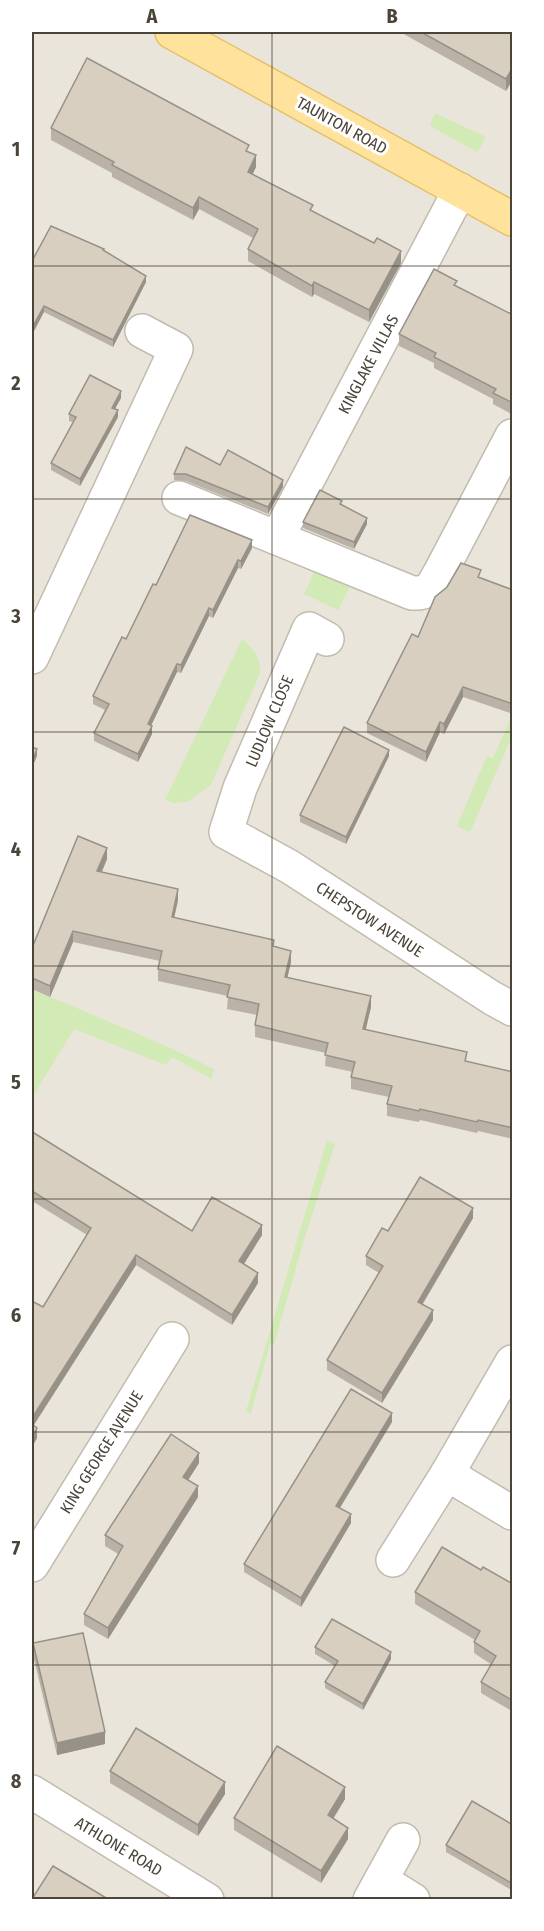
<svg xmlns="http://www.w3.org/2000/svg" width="544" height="1931" viewBox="0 0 544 1931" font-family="'Fira Sans Condensed',sans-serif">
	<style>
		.residential { fill: #eae5da }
		.green { fill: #d2eab5 }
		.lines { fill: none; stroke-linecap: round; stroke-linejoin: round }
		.minor-casing { stroke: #c2bbae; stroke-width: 36 }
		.major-casing { stroke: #e6c16a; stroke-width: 36 }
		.minor { stroke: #fff; stroke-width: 33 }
		.major { stroke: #ffe39c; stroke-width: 33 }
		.wall { fill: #bab2a6 }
		.shaded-wall { fill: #979187 }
		.building { fill: #d8cfc1; stroke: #979187; stroke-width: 1.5 }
		.grid { fill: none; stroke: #4b4439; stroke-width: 1.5; stroke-opacity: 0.55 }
		.labels { text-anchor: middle; stroke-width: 6; stroke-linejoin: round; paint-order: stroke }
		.street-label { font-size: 16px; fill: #4b4439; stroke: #fff }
		.neatline { fill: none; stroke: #4b4439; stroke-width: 2 }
		.grid-label { font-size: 20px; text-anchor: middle; font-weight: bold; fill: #4b4439 }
	</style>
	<rect width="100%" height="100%" fill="#f6f3ec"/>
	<rect class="residential" x="32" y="32" width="480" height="1867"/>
	<g class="green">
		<path d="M435,113L486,137L477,152L430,126Z"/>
		<path d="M318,563L354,579L338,610L304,594Z"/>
		<path d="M242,639C254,648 261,658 260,673L211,785L187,802L174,803L165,800Z"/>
		<path d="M512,715V736L470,832L457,826L487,756L493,758Z"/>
		<path d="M32,989L166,1046L214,1069L212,1079L172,1057L166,1065L74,1029L32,1098Z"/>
		<path d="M327,1140L335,1144L304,1240L274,1345L270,1343L251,1414L246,1411Z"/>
	</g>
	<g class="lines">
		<defs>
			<g id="minor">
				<path d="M179,498L412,593C431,594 432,586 441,571L512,436"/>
				<path d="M277,538L460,190"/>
				<path d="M327,639L309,629L240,788L226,832L290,867L492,998L512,1009"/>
				<path d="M32,657L176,349L142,331"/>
				<path d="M447,1474L512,1513"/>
				<path d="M393,1560L447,1474L512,1362"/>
				<path d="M32,1565L172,1339"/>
				<path d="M32,1792L207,1900"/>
				<path d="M381,1880L413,1900"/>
				<path d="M370,1900L403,1840"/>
			</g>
			<path id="major" d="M172,32L512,219"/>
		</defs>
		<use href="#minor" class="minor-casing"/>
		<use href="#major" class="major-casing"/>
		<use href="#minor" class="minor"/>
		<use href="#major" class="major"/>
	</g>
	<g class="wall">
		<path d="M400,32H513V79L506,91Z"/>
		<path d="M51,128L249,152L256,167L252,175L401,263L369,322L314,294L312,297L248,261V249L253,238L199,209L193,220L112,177V173L51,140Z"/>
		<path d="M104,251L146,282L113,347L44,312L32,261Z"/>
		<path d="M457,287L513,315V415L493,404V399L434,368V363L399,346V334Z"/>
		<path d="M121,398L115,409L118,417L80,486L51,470V463L73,422L69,421V414Z"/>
		<path d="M220,465L283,487L268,514L186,481L174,480V474Z"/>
		<path d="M342,505L367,524L354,549L303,528V522Z"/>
		<path d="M252,548L241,569L238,568L213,618L209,616L181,673L177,672L151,725L152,734L138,762L94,741V733L105,710L93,704V696L126,639L156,585Z"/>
		<path d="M481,578L513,590V714L463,697L444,734L440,732L426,762L367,733V723L418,637Z"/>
		<path d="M389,756L346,844L300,822V815Z"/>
		<path d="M107,859L102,872L178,900L174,918L274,947L291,962L287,978L371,1007L366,1029L467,1062L513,1072V1139L478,1131L477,1133L420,1120L419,1122L387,1116V1104L389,1097L351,1089V1077L353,1072L325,1066L326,1053L255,1037V1025L257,1015L227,1009L228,996L158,981V969L160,961L73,942L50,997L32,989V948Z"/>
		<path d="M32,1136L192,1231L262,1235L243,1264L258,1283L232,1325L136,1265L33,1425L37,1438L32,1447L43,1307L87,1235L32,1201Z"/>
		<path d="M473,1218L423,1304L433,1320L382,1403L327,1370V1360L379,1273L366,1265V1256L388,1231Z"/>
		<path d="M392,1422L340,1508L351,1523L301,1607L244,1572V1564Z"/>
		<path d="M199,1463L188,1480L198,1497L108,1639L84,1625V1614L118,1554L105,1546V1535Z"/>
		<path d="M513,1584V1706L510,1710L481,1693V1682L492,1665L474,1653V1642L475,1640L415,1604V1592Z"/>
		<path d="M33,1643L105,1744L57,1755L33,1655Z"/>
		<path d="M315,1647L391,1659L363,1710L325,1688V1682L335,1666L315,1654Z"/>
		<path d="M110,1771L225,1794L198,1836L110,1783Z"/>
		<path d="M345,1799L333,1819L348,1839L321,1883L234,1830V1818Z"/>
		<path d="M513,1825V1891L446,1852V1845Z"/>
	</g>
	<g class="shaded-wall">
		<path d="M513,67V79L506,91V79Z"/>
		<path d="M256,155V167L248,184V172Z"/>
		<path d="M199,197V209L193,220V208Z"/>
		<path d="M401,251V263L369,322V310Z"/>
		<path d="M146,276V282L113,347V340Z"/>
		<path d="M314,282V294L312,297V286Z"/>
		<path d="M44,306V312L32,335V328Z"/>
		<path d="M121,391V398L112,414V408Z"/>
		<path d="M118,410V417L80,486V479Z"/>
		<path d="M283,480V487L268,514V507Z"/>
		<path d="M367,518V524L354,549V542Z"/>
		<path d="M252,540V548L241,569V561Z"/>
		<path d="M238,560V568L213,618V610Z"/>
		<path d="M209,608V616L181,673V665Z"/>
		<path d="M177,664V672L148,732V724Z"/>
		<path d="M463,687V697L444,734V724Z"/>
		<path d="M440,722V732L426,762V752Z"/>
		<path d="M152,726V734L138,762V754Z"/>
		<path d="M37,749V756L32,768V761Z"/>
		<path d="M389,750V756L346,844V837Z"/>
		<path d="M107,848V859L97,882V871Z"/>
		<path d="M178,889V900L172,928V917Z"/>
		<path d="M73,931V942L50,997V986Z"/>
		<path d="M291,951V962L285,988V977Z"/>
		<path d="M371,996V1007L363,1040V1029Z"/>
		<path d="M473,1208V1218L418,1311V1302Z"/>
		<path d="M262,1225V1235L239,1272V1261Z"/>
		<path d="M136,1255V1265L32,1428V1418Z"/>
		<path d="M258,1273V1283L232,1325V1315Z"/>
		<path d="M433,1310V1320L382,1403V1393Z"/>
		<path d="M392,1413V1422L336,1514V1506Z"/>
		<path d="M37,1428V1438L32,1447V1437Z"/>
		<path d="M199,1453V1463L183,1488V1477Z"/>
		<path d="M198,1486V1497L108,1639V1628Z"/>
		<path d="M351,1514V1523L301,1607V1598Z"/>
		<path d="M391,1652V1659L363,1710V1704Z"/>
		<path d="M513,1695V1706L510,1710V1699Z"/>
		<path d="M105,1732V1744L57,1755V1743Z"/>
		<path d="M225,1782V1794L198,1836V1825Z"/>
		<path d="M345,1787V1799L328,1827V1815Z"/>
		<path d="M348,1828V1839L321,1883V1871Z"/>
	</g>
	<g class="building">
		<path d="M421,32H513V67L506,79Z"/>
		<path d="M87,58L249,145L246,151L256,155L248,172L313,205L310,210L374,243L377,238L401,251L369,310L314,282L312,286L248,249L258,229L199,197L193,208L112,165L114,162L51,128Z"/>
		<path d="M51,226L104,249L103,250L146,276L113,340L44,306L32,328V261Z"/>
		<path d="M434,269L457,281L454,285L513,315V403L493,393L496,389L434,357L436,353L399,334Z"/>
		<path d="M90,375L121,391L112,408L118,410L80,479L51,463L76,417L69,414Z"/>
		<path d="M186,447L220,465L228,450L283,480L268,507L186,474H174Z"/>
		<path d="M320,490L342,501L340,504L367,518L354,542L303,522Z"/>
		<path d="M190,515L252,540L241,561L238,560L213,610L209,608L181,665L177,664L148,724L152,726L138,754L94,733L109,704L93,696L122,637L126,639L153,584L156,585Z"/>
		<path d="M461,563L481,570L478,577L513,590V704L463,687L444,724L440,722L426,752L367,723L412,634L418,637L435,597L447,587Z"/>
		<path d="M344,727L389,750L346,837L300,815Z"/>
		<path d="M32,747L37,749L32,761Z"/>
		<path d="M78,836L107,848L97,871L178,889L172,917L274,940L273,946L291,951L285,977L371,996L363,1029L467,1052L465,1061L513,1072V1128L478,1120L477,1122L420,1109L419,1111L387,1104L392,1086L351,1077L355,1062L325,1055L328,1043L255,1025L259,1004L227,997L230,985L158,969L162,951L73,931L50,986L32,978V948Z"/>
		<path d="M34,1133L192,1231L212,1197L262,1225L239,1261L258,1273L232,1315L136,1255L32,1418V1301L43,1307L91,1228L32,1191V1136Z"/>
		<path d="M420,1177L473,1208L418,1302L433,1310L382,1393L327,1360L383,1266L366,1256L382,1228L388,1231Z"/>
		<path d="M351,1389L392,1413L336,1506L351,1514L301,1598L244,1564Z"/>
		<path d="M32,1424L37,1428L32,1437Z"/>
		<path d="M171,1434L199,1453L183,1477L198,1486L108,1628L84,1614L123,1546L105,1535Z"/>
		<path d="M442,1547L481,1570L483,1567L513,1584V1695L510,1699L481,1682L496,1656L474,1642L480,1631L415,1592Z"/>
		<path d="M332,1619L391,1652L363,1704L325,1682L338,1661L315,1647Z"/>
		<path d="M83,1633L105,1732L57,1743L33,1643Z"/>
		<path d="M136,1728L225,1782L198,1825L110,1771Z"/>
		<path d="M277,1746L345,1787L328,1815L348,1828L321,1871L234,1818Z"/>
		<path d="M472,1801L513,1825V1884L446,1845Z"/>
		<path d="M53,1866L108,1899H32Z"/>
	</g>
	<path class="grid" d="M272,32V1900M32,266H512M32,499H512M32,732H512M32,966H512M32,1199H512M32,1432H512M32,1665H512"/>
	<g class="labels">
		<g class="street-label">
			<text transform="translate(342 125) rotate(29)" y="6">TAUNTON ROAD</text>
			<text transform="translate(368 364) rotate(-62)" y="6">KINGLAKE VILLAS</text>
			<text transform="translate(269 721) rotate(-67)" y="6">LUDLOW CLOSE</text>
			<text transform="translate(370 919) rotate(33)" y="6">CHEPSTOW AVENUE</text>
			<text transform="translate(101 1452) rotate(-58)" y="6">KING GEORGE AVENUE</text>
			<text transform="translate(119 1846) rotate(31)" y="6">ATHLONE ROAD</text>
		</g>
	</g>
	<rect width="544" height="1931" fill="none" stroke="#ffffff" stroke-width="66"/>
	<rect x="33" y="33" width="478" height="1865" class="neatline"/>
	<g class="grid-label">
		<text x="152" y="23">A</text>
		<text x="392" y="23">B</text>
		<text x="16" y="156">1</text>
		<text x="16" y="390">2</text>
		<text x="16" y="623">3</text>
		<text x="16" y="856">4</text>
		<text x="16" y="1089">5</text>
		<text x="16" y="1322">6</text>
		<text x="16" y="1555">7</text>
		<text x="16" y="1788">8</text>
	</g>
</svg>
